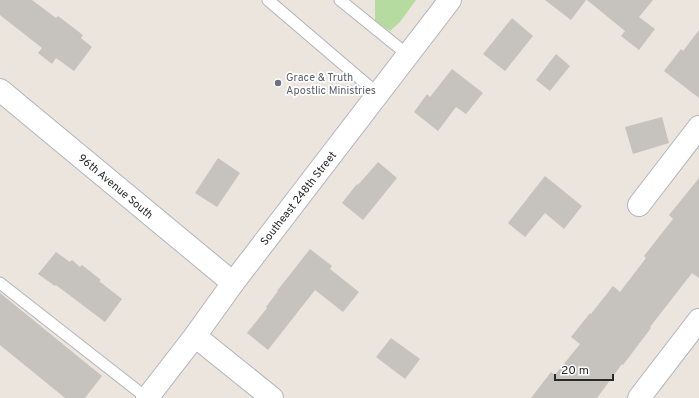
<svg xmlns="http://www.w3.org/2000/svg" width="699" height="398" viewBox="0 0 699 398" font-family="Overpass,sans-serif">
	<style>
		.green { fill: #b5dba1 }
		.building { fill: #c6c2bd }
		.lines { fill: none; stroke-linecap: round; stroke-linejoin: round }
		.lane-casing { stroke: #b2b4bc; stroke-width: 13 }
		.street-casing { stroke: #b2b4bc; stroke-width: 24 }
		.secondary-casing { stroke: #b2b4bc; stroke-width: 24 }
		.lane { stroke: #fff; stroke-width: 11 }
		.street { stroke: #fff; stroke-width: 22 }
		.secondary { stroke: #fff; stroke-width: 22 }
		.worship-dot { fill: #6b7280; stroke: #fff; stroke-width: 1.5 }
		.labels { text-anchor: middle; stroke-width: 3.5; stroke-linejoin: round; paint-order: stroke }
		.worship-label { font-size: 11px; fill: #5b616d; stroke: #fff; text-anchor: start }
		.street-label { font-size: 11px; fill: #2a2a2a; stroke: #fff }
	</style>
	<rect width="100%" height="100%" fill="#ebe5de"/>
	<path class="green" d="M375,0H416L400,22L390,31L375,21Z"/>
	<g class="building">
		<path d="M0,0H32L56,18L58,16L83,35L81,38L92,47L74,71L56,58L52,64L38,53L42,48L0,15Z"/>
		<path d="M545,0H586L571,20Z"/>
		<path d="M587,0H653L639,17L655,29L639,50L621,36L625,31Z"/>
		<path d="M512,18L533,36L505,71L483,54Z"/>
		<path d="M699,30V98L664,71L681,49L683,51Z"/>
		<path d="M556,54L570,66L550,91L536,80Z"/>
		<path d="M452,69L483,93L466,114L456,107L438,131L414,112L427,94L430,97Z"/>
		<path d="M662,117L669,143L633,154L625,127Z"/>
		<path d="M218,158L240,173L217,207L195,193Z"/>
		<path d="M378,162L397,178L363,220L342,203L357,184L358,185Z"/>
		<path d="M545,176L582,206L564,229L545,213L525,237L508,223Z"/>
		<path d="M699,178V278L692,273L650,327L651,328L623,365L622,364L597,398H531L551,372L555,375L580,344L571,337L590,313L591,314L613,286L620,292L646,258L644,256L673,219L669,215Z"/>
		<path d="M310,249L332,266L330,269L359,292L343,312L315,290L268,350L247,333L267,308L266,307L278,291H277Z"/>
		<path d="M56,252L70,262L72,260L80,267L82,265L101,280L99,281L122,299L105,322L56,285L55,286L38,274Z"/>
		<path d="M0,293L102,376L85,398H65L0,345Z"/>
		<path d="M391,338L420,359L405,379L376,357Z"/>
	</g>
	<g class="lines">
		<defs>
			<g id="lane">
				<path d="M268,0L378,94"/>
				<path d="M340,0L408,55"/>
				<path d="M0,283L147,398"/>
			</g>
			<g id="street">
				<path d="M0,90L233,283"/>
				<path d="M639,205L699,127"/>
				<path d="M195,336L272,398"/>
				<path d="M639,398L699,320"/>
			</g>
			<path id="secondary" d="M147,398L195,336L233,283L450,0"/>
		</defs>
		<use href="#lane" class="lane-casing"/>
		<use href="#street" class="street-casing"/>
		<use href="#secondary" class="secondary-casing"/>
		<use href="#lane" class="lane"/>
		<use href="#street" class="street"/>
		<use href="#secondary" class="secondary"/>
	</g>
	<circle class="worship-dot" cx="278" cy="83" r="4"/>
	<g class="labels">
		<g class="worship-label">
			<text x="286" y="81">Grace &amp; Truth<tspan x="286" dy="13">Apostlic Ministries</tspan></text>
		</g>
		<g class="street-label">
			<text transform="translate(116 186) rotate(40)" y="4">96th Avenue South</text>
			<text transform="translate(298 198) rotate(-52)" y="4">Southeast 248th Street</text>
		</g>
	</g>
	<path d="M555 374v6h58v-6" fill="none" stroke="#2a2a2a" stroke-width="2"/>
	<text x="561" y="374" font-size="12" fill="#2a2a2a" stroke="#ffffff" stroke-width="3" paint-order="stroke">20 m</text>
</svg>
